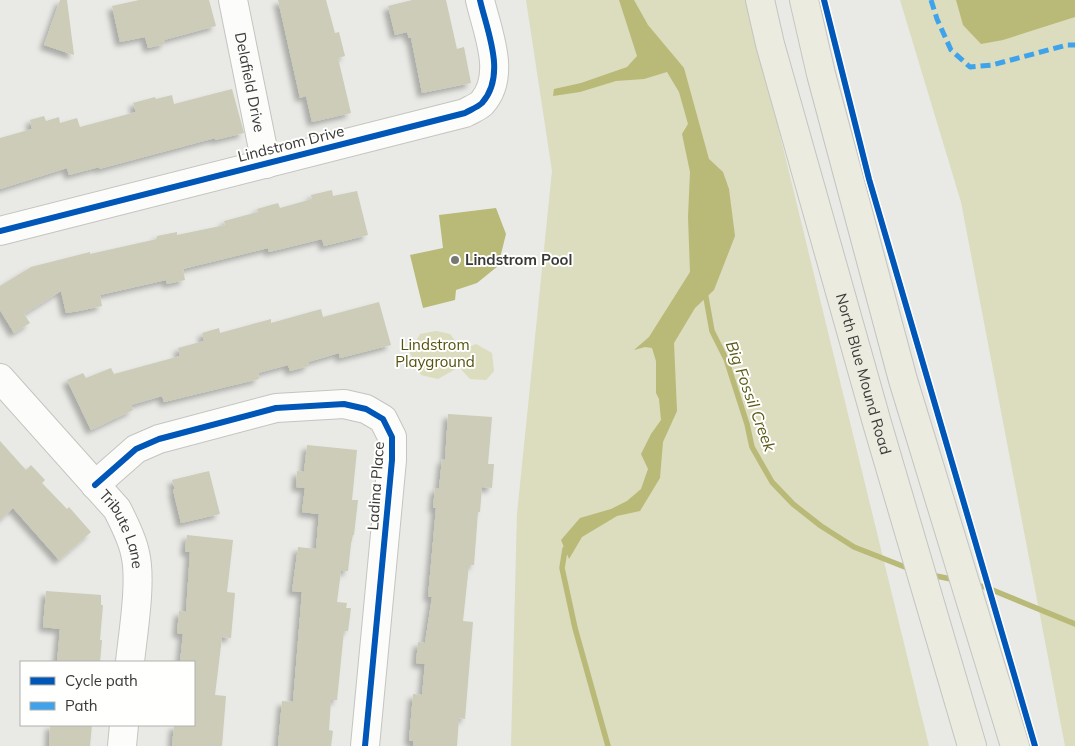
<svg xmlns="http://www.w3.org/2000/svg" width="1075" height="746" viewBox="0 0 1075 746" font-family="Mulish,sans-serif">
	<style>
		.green { fill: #dcdcbe }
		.water { fill: #b9b978 }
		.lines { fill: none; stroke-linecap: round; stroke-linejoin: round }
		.stream { stroke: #b9b978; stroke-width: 5.5 }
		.building { fill: #ccccb9; filter: url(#shadow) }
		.minor-casing { stroke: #c4c4c0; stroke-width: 30 }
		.major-casing { stroke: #c4c4c2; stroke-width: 30 }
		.minor { stroke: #fcfcfb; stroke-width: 28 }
		.major { stroke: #ebebe0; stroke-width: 28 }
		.quiet { stroke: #3fa3eb; stroke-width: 5; stroke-dasharray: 10 5; stroke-linecap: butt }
		.cycleway-casing { stroke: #fffffe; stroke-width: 9 }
		.cycleway { stroke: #0057b8; stroke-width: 6 }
		.poi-dot { fill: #777773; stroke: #fffffe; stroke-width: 2 }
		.labels { text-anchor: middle; stroke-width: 4; stroke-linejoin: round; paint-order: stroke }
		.street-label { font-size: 15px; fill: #393936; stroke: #fffffe }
		.poi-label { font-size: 15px; font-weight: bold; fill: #393936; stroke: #fffffe; text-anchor: start }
		.park-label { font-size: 15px; fill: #54520e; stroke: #fffffe }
		.water-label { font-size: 16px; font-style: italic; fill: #5a5917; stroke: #fffffe }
	</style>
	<defs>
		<filter id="shadow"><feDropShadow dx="-4.5" dy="4.5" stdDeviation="2.5" flood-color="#0004"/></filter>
	</defs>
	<rect width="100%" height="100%" fill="#e9e9e5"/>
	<g class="green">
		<path d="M526,0H747L929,746H511L517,514L552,171Z"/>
		<path d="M900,0H1075V746H1065L961,202Z"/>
		<path d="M436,331L450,334L462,350L476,344L492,353L494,371L486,380L470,379L459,367L438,379L421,375L410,353L420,334Z"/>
	</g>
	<g class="water">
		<path d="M619,0H634L648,25L684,68L709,159L723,172L729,189L735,236L714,290L695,308L674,343L677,411L663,442L660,478L640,511L617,516L582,537L569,559L561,540L580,518L611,509L627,501L641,489L648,469L641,454L651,434L661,420L659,399L656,393V361L652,348L645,347L634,350L649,337L690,272L688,217L690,172L682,134L688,124L679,92L667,72L644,79L616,81L580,92L553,96L554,89L581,83L627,67L637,56Z"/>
		<path d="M956,0H1075V17L1003,40L981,44L963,25Z"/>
		<path d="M496,208L506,234L498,266L477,283L456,290L455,300L423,308L410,255L443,248L439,215Z"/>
	</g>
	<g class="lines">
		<g class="stream">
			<path d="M705,292L712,331L726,359L747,424L752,447L772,482L793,504L821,526L854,547L910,569"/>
			<path d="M570,544L565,549L562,568L575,628L608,746"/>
			<path d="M931,575L956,580"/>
			<path d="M975,585L985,587L1075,624"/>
		</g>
	</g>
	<g class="building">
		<path d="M60,0H67L74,55L44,45Z"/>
		<path d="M139,0H209L216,26L164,40L165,44L148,48L145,37L120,42L112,6Z"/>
		<path d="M278,0H326L335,33L339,32L345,56L338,58L351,113L312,122L306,96L300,98Z"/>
		<path d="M412,0H446L457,49L464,47L471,83L422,93L411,38H409L407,32L395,35L388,6Z"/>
		<path d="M232,89L244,133L215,140V138L99,169V167L69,175L67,168L0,189V138L32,129L30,120L44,116L46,121L59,117L60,123L77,118L80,127L136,112L133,103L155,97L156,99L172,95L174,104Z"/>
		<path d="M332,190L333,196L357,191L368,235L324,246L322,239L269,252L268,248L183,269L185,280L167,284L166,280L100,295L102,306L79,311L66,313L61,291L24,314L30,323L14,333L0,310V286L31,267L90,252V254L157,239V236L177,232V235L225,225L224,221L258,212L257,209L278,203L280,208L312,199L311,195Z"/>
		<path d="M379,302L391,345L340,358L339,353L308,362L309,366L290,371L288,365L258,373L259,379L164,402L162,396L131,405L133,410L91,430L67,380L83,373L86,378L111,368L114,374L180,356L178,348L204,341L202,333L219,328L220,333L271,319V323L321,309L323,317Z"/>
		<path d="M448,414L492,417L488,464H494L492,488L482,487L480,512H478L474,565H469L463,621L473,622L465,719L459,718L457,746H413V741H409L413,694L422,695L425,664L416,663L418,642L425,643L432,597H428L436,508H433L435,488L439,489L442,459L445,460Z"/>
		<path d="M0,441L26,470L31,465L45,480L42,483L67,509L69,507L91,532L59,560L13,508L0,520Z"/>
		<path d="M307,445L357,450L352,500H358L354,535H353L351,544L348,571H341L337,602L347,603L346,608H351L348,631H344L337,700H331L329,730L333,731L331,746H278L282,701L293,702L302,592L292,591L298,547L316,549L319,514L302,512L305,488L296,487L297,471L304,472Z"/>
		<path d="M209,471L220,514L181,523L173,490L175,489L172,480Z"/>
		<path d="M187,535L233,540L227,592L235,593L231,638L222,637L215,695L226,696L222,746H172L174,725H194V662H180L183,634L177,633L179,611L186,612L190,552H186L185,549Z"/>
		<path d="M46,591L101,595V605H103L100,640H102L100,662H57L60,629L43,627Z"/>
		<path d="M50,725H92L90,746H49Z"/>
	</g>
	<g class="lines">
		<defs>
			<g id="minor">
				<path id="s1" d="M233,0L266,164"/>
				<path d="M0,231L465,113C470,110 478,107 482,103C507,75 487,31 480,0"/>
				<path id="s2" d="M0,378L117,509C124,523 132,538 135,553C142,580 133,633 130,662"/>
				<path d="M95,485L136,449L159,439L276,408L344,404L366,409L383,419L392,437V460L365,746"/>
				<path d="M122,746L124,725"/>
			</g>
			<g id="major">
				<path id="s3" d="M760,0L770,44L877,423L972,746"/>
				<path d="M804,0L821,74L903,380L1015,746"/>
			</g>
		</defs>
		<use href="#minor" class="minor-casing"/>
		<use href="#major" class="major-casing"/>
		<use href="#minor" class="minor"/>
		<use href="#major" class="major"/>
		<path class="quiet" d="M931,0L937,19L951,50L970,67L992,65L1067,45H1075"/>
		<defs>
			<g id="cycleway">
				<path d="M824,0L869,179L1035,746"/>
				<path d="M0,231L465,113C470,110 478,107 482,103C507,75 487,31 480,0"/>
				<path d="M95,485L136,449L159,439L276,408L344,404L366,409L383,419L392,437V460L365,746"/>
			</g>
		</defs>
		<use href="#cycleway" class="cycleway-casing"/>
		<use href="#cycleway" class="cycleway"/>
	</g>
	<circle class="poi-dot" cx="455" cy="260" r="5"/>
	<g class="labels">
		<g class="street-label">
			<text dy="5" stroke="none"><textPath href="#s1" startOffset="84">Delafield Drive</textPath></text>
			<text transform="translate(291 144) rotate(-14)" y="5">Lindstrom Drive</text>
			<text dy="5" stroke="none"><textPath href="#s3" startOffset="388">North Blue Mound Road</textPath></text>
			<text transform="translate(376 486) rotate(-86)" y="5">Ladina Place</text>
			<text dy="5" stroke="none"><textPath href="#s2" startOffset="196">Tribute Lane</textPath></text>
		</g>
		<g class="poi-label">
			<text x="465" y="265">Lindstrom Pool</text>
		</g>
		<g class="park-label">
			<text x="435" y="350">Lindstrom<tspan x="435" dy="17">Playground</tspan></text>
		</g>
		<g class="water-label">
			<text transform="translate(751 396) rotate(70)" y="6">Big Fossil Creek</text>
		</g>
	</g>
	<rect x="20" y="661" width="175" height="65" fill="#fffffe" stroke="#b0b0ae"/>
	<rect x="30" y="677" width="25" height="8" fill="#0057b8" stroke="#b0b0ae"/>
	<text x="65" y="686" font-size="15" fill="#393936">Cycle path</text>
	<rect x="30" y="702" width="25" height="8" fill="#3fa3eb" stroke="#b0b0ae"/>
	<text x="65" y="711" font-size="15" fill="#393936">Path</text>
</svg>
